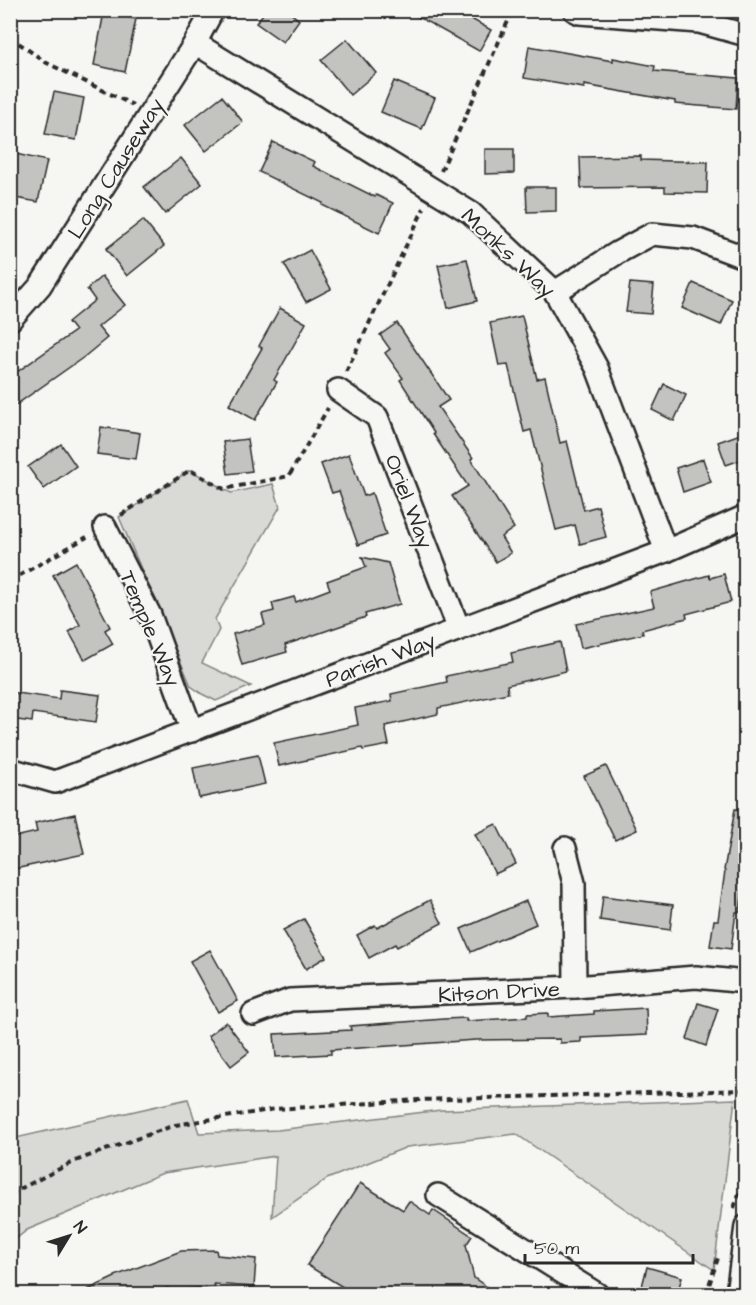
<svg xmlns="http://www.w3.org/2000/svg" width="756" height="1305" viewBox="0 0 756 1305" font-family="'Architects Daughter',sans-serif">
	<style>
		.green { fill: #d9d9d5; stroke: #828280; stroke-width: 1.5 }
		.building { fill: #c3c3c0; stroke: #2b2b2b; stroke-width: 1.5 }
		.lines { fill: none; stroke-linecap: round; stroke-linejoin: round }
		.minor-casing { stroke: #2b2b2b; stroke-width: 26 }
		.path { stroke: #2b2b2b; stroke-width: 4; stroke-dasharray: 6 4.5; stroke-linecap: butt }
		.minor { stroke: #f6f6f2; stroke-width: 21 }
		.labels { text-anchor: middle; stroke-width: 4.5; stroke-linejoin: round; paint-order: stroke }
		.street-label { font-size: 22px; fill: #2b2b2b; stroke: #f6f6f2 }
	</style>
	<rect width="100%" height="100%" fill="#f6f6f2"/>
	<filter id="ink" filterUnits="userSpaceOnUse"><feTurbulence type="fractalNoise" baseFrequency=".0167" numOctaves="2"/><feDisplacementMap in="SourceGraphic" scale="12" xChannelSelector="R" yChannelSelector="G"/><feConvolveMatrix kernelMatrix="1 2 1 2 8 2 1 2 1" color-interpolation-filters="sRGB"/></filter>
	<g filter="url(#ink)">
		<g class="green">
			<path d="M190,470L231,493L273,484L280,507L215,619L219,630L202,663L251,686L216,701L202,694L191,686L119,517Z"/>
			<path d="M188,1099L199,1133L278,1130L441,1110L735,1099L714,1270L516,1134L407,1147L327,1179L272,1217L276,1156L163,1173L27,1230L11,1243V1139Z"/>
		</g>
		<g class="building">
			<path d="M266,10H287L299,20L283,42L256,23Z"/>
			<path d="M406,10H479L473,20L491,30L479,51Z"/>
			<path d="M104,12L136,19L125,72L94,65Z"/>
			<path d="M347,39L376,73L350,95L321,60Z"/>
			<path d="M529,46L613,61V58L655,66L654,71L738,78L736,109L675,104V101L584,85V88L524,78Z"/>
			<path d="M394,81L435,98L422,129L381,112Z"/>
			<path d="M54,92L84,98L76,140L45,134Z"/>
			<path d="M222,96L243,122L206,151L185,125Z"/>
			<path d="M273,142L315,162L313,166L375,197L376,195L393,203L379,233L322,205L323,203L259,172Z"/>
			<path d="M485,149H514V173L485,174Z"/>
			<path d="M16,154L47,161L38,202L10,197V183Z"/>
			<path d="M641,156V160L708,162L707,193L665,192V187L581,188L580,157Z"/>
			<path d="M181,158L202,184L165,214L144,187Z"/>
			<path d="M526,187H556V211L527,212Z"/>
			<path d="M143,220L164,246L127,276L106,249Z"/>
			<path d="M310,250L331,289L306,302L284,264Z"/>
			<path d="M467,259L477,301L448,308L438,265Z"/>
			<path d="M102,276L125,305L98,327L107,338L84,357L10,409V377L75,331L68,322L95,300L87,289Z"/>
			<path d="M630,283L654,285L651,314L626,312Z"/>
			<path d="M693,283L732,300L721,325L682,308Z"/>
			<path d="M280,308L306,323L274,380L277,382L255,420L229,405L262,348L259,346Z"/>
			<path d="M522,316L537,379L545,377L560,443L567,441L584,510L598,506L606,537L580,544L575,525L556,530L531,430L524,432L508,365L499,366L490,323Z"/>
			<path d="M397,323L449,400L438,407L473,458L471,459L514,528L501,537L511,553L496,562L452,496L468,486L433,434L434,433L400,380L403,378L385,353L390,349L380,335Z"/>
			<path d="M664,384L686,395L674,421L652,410Z"/>
			<path d="M101,427L140,433L136,459L97,454Z"/>
			<path d="M746,432V458L726,465L718,442Z"/>
			<path d="M247,439L252,471L228,474L223,442Z"/>
			<path d="M61,444L76,466L44,489L28,467Z"/>
			<path d="M349,454L364,496L372,493L386,535L358,545L339,491L332,493L321,464Z"/>
			<path d="M703,459L711,482L683,492L676,468Z"/>
			<path d="M362,557L388,563L400,604L365,614L366,617L285,645L287,652L242,665L233,634L265,625L262,614L274,611L272,603L294,597L296,602L330,589L327,581L366,567Z"/>
			<path d="M76,562L110,627L105,630L113,644L85,660L69,632L80,625L53,575Z"/>
			<path d="M724,574L731,602L686,614L687,618L642,630L643,634L581,648L576,624L654,607L650,592L709,575L710,578Z"/>
			<path d="M560,642L566,671L507,685L508,693L438,708V714L385,726L389,745L363,750L362,748L279,766L274,743L358,725L355,708L392,701L391,694L447,682L446,676L513,662L511,653Z"/>
			<path d="M60,690L100,695L96,722L33,713L32,722L10,719V692L59,699Z"/>
			<path d="M258,755L265,784L199,798L193,768Z"/>
			<path d="M606,766L637,830L615,840L584,776Z"/>
			<path d="M735,809L746,810V864L740,912H736L731,949L710,946L714,920H718L725,871L724,870Z"/>
			<path d="M75,814L84,854L10,870V838L37,832L35,823Z"/>
			<path d="M496,824L516,864L495,874L475,834Z"/>
			<path d="M603,896L673,905L670,930L600,920Z"/>
			<path d="M430,900L442,923L397,947L395,944L369,958L357,935L375,925L377,928Z"/>
			<path d="M526,901L536,924L471,952L461,929Z"/>
			<path d="M304,919L326,957L306,969L283,930Z"/>
			<path d="M210,950L238,1001L218,1012L190,961Z"/>
			<path d="M698,1003L718,1009L706,1046L687,1039Z"/>
			<path d="M646,1008L647,1035L581,1038V1042L560,1043V1039L476,1040L331,1050V1054L276,1057L274,1034L351,1030L350,1026L444,1019L466,1018V1021L527,1017V1014L548,1013V1017L594,1014V1011Z"/>
			<path d="M226,1022L249,1052L231,1066L208,1036Z"/>
			<path d="M360,1183L403,1210L409,1201L430,1215L433,1210L472,1236L466,1245L474,1278L497,1294H354L307,1265Z"/>
			<path d="M216,1250L217,1255L256,1259L254,1287L214,1284L215,1287L188,1289L172,1294H170L168,1288L149,1294H79L115,1277V1276L181,1251Z"/>
			<path d="M647,1267L682,1277L677,1294H640Z"/>
		</g>
		<g class="lines">
			<defs>
				<g id="minor">
					<path d="M574,10L580,13L699,22L746,35"/>
					<path d="M195,43L471,213L555,292L597,368L666,551"/>
					<path d="M555,292L617,253L652,234L693,238L746,258"/>
					<path d="M10,320L40,286L195,43L213,10"/>
					<path d="M338,390L377,417L459,629"/>
					<path d="M105,527L150,615L192,731"/>
					<path d="M10,769L55,782L666,551L746,516"/>
					<path d="M565,848L574,883L575,987"/>
					<path d="M253,1014L290,1000L575,987L696,977L746,982"/>
					<path d="M438,1195L597,1294"/>
					<path d="M737,1294L746,1226"/>
				</g>
			</defs>
			<use href="#minor" class="minor-casing"/>
			<g class="path">
				<path d="M10,37L47,63L133,105"/>
				<path d="M441,171L513,10"/>
				<path d="M346,372L424,208"/>
				<path d="M121,515L190,470L224,489L289,476L328,408"/>
				<path d="M10,581L87,537"/>
				<path d="M10,1194L75,1161L175,1125L276,1109L419,1100L746,1090"/>
				<path d="M734,1208L746,1175"/>
				<path d="M706,1294L719,1255"/>
			</g>
			<use href="#minor" class="minor"/>
		</g>
	</g>
	<g class="labels">
		<g class="street-label">
			<text transform="translate(115 168) rotate(-58)" y="8">Long Causeway</text>
			<text transform="translate(509 252) rotate(43)" y="8">Monks Way</text>
			<text transform="translate(410 501) rotate(69)" y="8">Oriel Way</text>
			<text transform="translate(151 628) rotate(67)" y="8">Temple Way</text>
			<text transform="translate(380 659) rotate(-21)" y="8">Parish Way</text>
			<text transform="translate(499 991) rotate(-3)" y="8">Kitson Drive</text>
		</g>
	</g>
	<rect width="756" height="1305" fill="none" stroke="#f6f6f2" stroke-width="36"/>
	<rect x="18" y="18" width="720" height="1269" fill="none" stroke="#2b2b2b" stroke-width="2" filter="url(#ink)"/>
	<g transform="translate(69 1236) rotate(52)" stroke="#f6f6f2" stroke-width="4.5" paint-order="stroke">
	<path d="M0-4.5L10 22L0 15L-10 22Z" fill="#2b2b2b"/>
	<text y="-9" font-size="16" font-weight="bold" text-anchor="middle" fill="#2b2b2b">N</text>
	</g>
	<path d="M525 1254v9h168v-9" fill="none" stroke="#2b2b2b" stroke-width="3"/>
	<text x="534" y="1254" font-size="18" fill="#2b2b2b" stroke="#f6f6f2" stroke-width="4.5" paint-order="stroke">50 m</text>
</svg>
